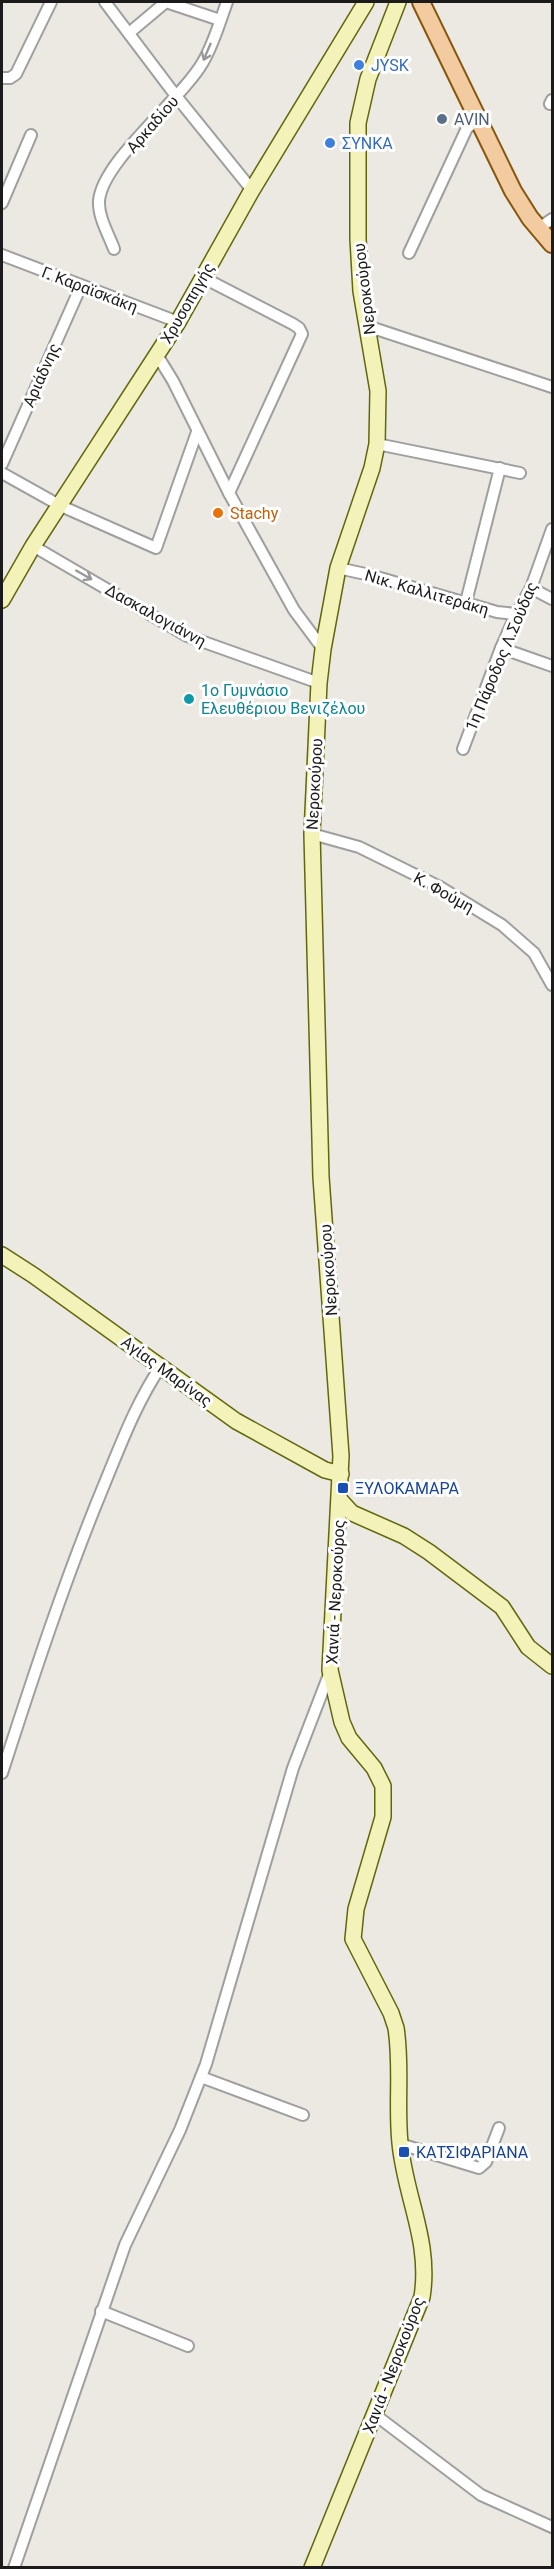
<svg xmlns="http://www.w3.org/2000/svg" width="554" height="2569" viewBox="0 0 554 2569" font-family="Roboto,sans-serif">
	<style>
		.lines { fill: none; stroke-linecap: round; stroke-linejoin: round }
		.street-casing { stroke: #9f9f9f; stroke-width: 14 }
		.secondary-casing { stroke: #62670e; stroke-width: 18 }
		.primary-casing { stroke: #86570d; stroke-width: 20 }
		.street { stroke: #fff; stroke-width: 10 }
		.secondary { stroke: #f3f3b9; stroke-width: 15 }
		.primary { stroke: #f3cba0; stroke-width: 16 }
		.oneway { stroke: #989898 }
		.shop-dot { fill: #3f7fe0; stroke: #fff; stroke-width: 2 }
		.service-dot { fill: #5c6f8a; stroke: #fff; stroke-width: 2 }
		.food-dot { fill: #e8710a; stroke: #fff; stroke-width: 2 }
		.culture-dot { fill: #0f9aa8; stroke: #fff; stroke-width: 2 }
		.transit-dot { fill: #1a4fb4; stroke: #fff; stroke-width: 2 }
		.labels { text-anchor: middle; stroke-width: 6; stroke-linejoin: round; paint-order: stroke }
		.shop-label { font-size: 16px; fill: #366cbe; stroke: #fff; text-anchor: start }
		.service-label { font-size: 16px; fill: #4e5e75; stroke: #fff; text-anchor: start }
		.street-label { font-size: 16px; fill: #1b1b1b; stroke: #fff }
		.food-label { font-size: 16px; fill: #c56008; stroke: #fff; text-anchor: start }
		.culture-label { font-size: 16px; fill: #0d838f; stroke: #fff; text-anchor: start }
		.transit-label { font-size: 16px; fill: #164399; stroke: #fff; text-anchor: start }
	</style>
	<rect width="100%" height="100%" fill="#ece8e2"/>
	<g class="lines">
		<defs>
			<g id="street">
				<path d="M105,2L176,96L252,190"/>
				<path d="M129,33L166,2L220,20"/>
				<path d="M2,78H10L16,74L51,2"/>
				<path d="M550,104L552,100"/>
				<path d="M2,203L31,135"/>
				<path d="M539,228L552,219"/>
				<path d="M114,249C109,235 98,217 99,201C102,161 182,99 203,62C214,43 220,21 227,2"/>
				<path d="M409,253L467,128L478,120"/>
				<path d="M2,255L178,322"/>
				<path d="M202,277L293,324L299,328L302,334L229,493"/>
				<path d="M367,326L552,387"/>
				<path d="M157,355L173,381L229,493L294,610L323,649"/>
				<path d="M377,444L520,473"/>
				<path d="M2,464L81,286"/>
				<path d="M2,473L61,506L156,548L197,432"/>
				<path d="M33,546L187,636L319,683"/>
				<path d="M338,568L370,575L497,612L516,614"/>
				<path d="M531,588L552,599"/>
				<path d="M466,602L500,468"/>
				<path d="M501,648L552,666"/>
				<path d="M463,749L501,648L516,614L531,588L552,529"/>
				<path d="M312,834L359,847L440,887L502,925L534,953L552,985"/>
				<path d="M2,1773C33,1677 65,1579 104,1485C121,1444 136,1403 161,1366"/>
				<path d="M201,2077L303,2115"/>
				<path d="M400,2144L479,2168L486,2162L499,2128"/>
				<path d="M101,2311L188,2346"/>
				<path d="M374,2414L481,2495L552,2527"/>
				<path d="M14,2568L125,2245L180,2130L206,2064L293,1768L330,1672"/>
			</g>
			<g id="secondary">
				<path d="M2,600L33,546L178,322L252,190L366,2"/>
				<path d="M2,1255L33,1275L236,1421L325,1470L341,1474"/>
				<path d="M340,1500L352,1513L404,1536L429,1552L502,1607L528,1647L552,1666"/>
				<path d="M312,2568L422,2297C431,2241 405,2197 400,2143C396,2105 402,2066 396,2028L391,2013L353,1939L356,1909L383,1817V1786L374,1768L349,1738L342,1722L330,1670L341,1456L321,1177L312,834L319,683L323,649L338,568L372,468L377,444L378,391L361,291L358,239V123L368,79L398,2"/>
			</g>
			<path id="primary" d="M421,2L513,191L530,218L552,244"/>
		</defs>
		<use href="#street" class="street-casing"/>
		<use href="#secondary" class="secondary-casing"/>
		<use href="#primary" class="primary-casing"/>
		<use href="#street" class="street"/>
		<use href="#secondary" class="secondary"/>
		<use href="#primary" class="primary"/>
	</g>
	<defs><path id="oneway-shaft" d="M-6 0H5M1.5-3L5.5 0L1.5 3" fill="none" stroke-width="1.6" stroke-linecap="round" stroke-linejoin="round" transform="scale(1.5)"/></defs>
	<g class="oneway">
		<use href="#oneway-shaft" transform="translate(207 52) rotate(113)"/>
		<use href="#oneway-shaft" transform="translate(84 575) rotate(30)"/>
	</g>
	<g class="shop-dot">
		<circle cx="359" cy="65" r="6"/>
		<circle cx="330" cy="143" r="6"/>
	</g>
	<circle class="service-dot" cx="442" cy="119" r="6"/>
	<circle class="food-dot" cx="218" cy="513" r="6"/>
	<circle class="culture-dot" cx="189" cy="699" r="6"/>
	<g class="transit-dot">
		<rect x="337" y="1482" width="12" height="12" rx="3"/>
		<rect x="398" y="2146" width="12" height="12" rx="3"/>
	</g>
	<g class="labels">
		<g class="shop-label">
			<text x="371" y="71">JYSK</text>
			<text x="342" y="149">ΣΥΝΚΑ</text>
		</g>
		<g class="service-label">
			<text x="454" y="125">AVIN</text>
		</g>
		<g class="street-label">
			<text transform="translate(152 124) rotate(-49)" y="6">Αρκαδίου</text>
			<text transform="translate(90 289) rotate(21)" y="6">Γ. Καραϊσκάκη</text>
			<text transform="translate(364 289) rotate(-97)" y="6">Νεροκούρου</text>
			<text transform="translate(187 303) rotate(-60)" y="6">Χρυσοπηγής</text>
			<text transform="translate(41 375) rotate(-66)" y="6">Αριάδνης</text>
			<text transform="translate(427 592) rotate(16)" y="6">Νικ. Καλλιτεράκη</text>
			<text transform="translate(156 615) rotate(29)" y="6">Δασκαλογιάννη</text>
			<text transform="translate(501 656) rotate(-67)" y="6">1η Πάροδος Λ.Σούδας</text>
			<text transform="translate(314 784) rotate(-87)" y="6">Νεροκούρου</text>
			<text transform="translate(444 892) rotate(29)" y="6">Κ. Φούμη</text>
			<text transform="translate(328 1270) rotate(-94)" y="6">Νεροκούρου</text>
			<text transform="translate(167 1371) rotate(36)" y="6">Αγίας Μαρίνας</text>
			<text transform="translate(335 1592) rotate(-87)" y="6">Χανιά - Νεροκούρος</text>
			<text transform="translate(393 2365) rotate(-69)" y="6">Χανιά - Νεροκούρος</text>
		</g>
		<g class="food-label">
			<text x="230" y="519">Stachy</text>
		</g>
		<g class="culture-label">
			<text x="201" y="696">1ο Γυμνάσιο<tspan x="201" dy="18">Ελευθέριου Βενιζέλου</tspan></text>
		</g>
		<g class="transit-label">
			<text x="355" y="1494">ΞΥΛΟΚΑΜΑΡΑ</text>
			<text x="416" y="2158">ΚΑΤΣΙΦΑΡΙΑΝΑ</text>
		</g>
	</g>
	<rect width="554" height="2569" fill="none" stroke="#1b1b1b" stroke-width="6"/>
</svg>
